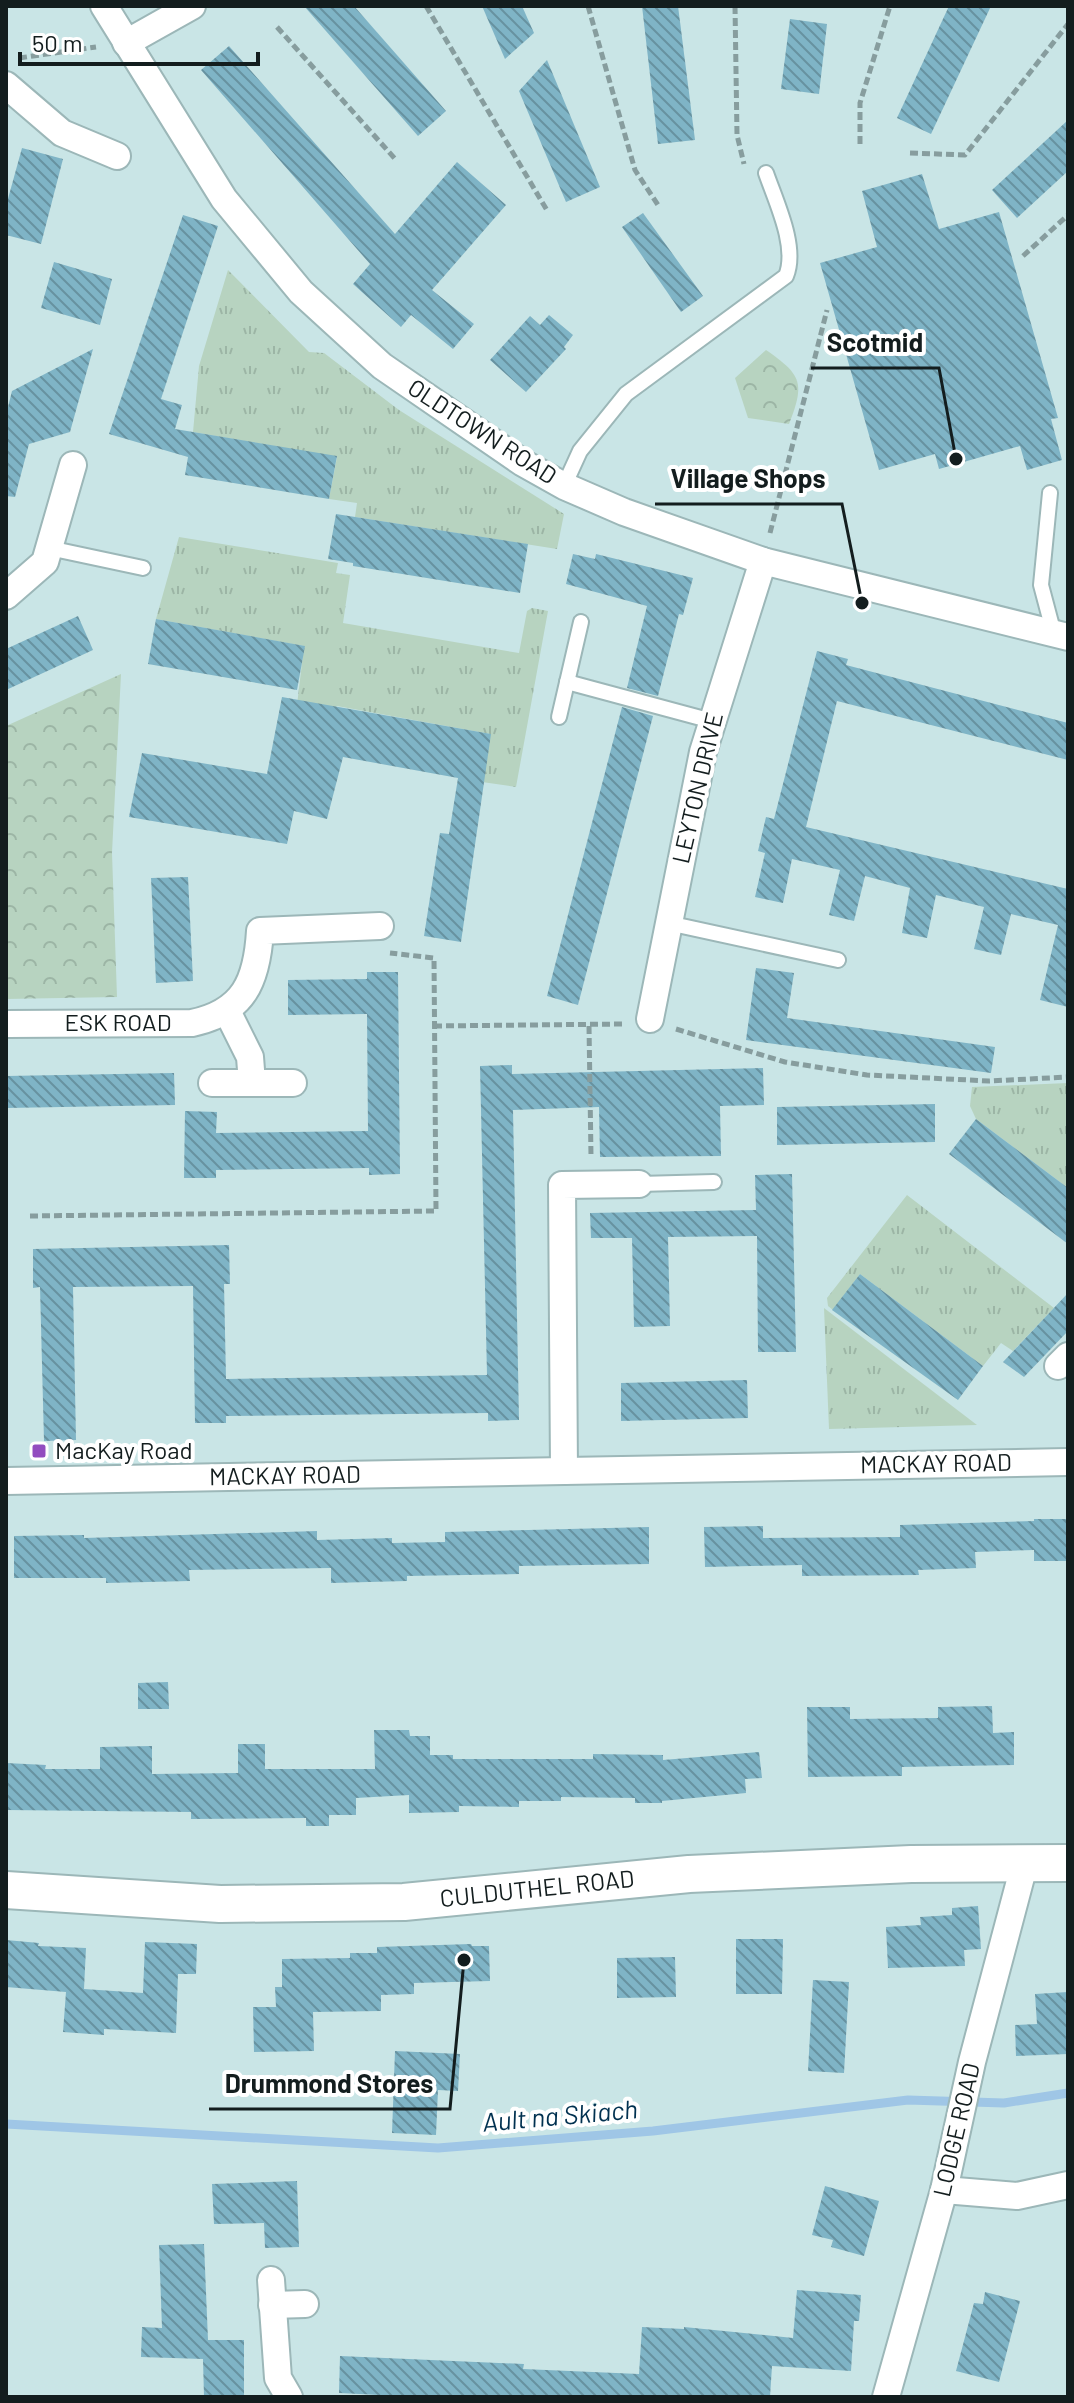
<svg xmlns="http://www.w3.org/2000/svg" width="1074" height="2403" viewBox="0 0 1074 2403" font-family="Barlow,sans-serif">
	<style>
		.grass { fill: url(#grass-tufts) }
		.forest { fill: url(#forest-crowns) }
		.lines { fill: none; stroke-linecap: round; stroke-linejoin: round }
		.stream { stroke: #9fc6e6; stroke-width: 9 }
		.building { fill: url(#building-back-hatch) }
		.service-casing { stroke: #9cb7b8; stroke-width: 18 }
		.minor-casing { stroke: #9cb7b8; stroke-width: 30 }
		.secondary-casing { stroke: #9cb7b8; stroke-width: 40 }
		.path { stroke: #879d9e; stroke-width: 5; stroke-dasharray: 8 4; stroke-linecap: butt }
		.service { stroke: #fff; stroke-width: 14 }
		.minor { stroke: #fff; stroke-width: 26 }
		.secondary { stroke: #fff; stroke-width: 36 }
		.poi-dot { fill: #924cbf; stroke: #fff; stroke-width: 3 }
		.labels { text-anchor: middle; stroke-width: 8; stroke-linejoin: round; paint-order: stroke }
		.street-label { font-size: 24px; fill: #131d1e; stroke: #fff }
		.poi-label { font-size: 24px; fill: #131d1e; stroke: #fff; text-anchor: start }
		.water-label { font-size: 26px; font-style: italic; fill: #013150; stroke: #fff }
		.leader { fill: none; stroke: #131d1e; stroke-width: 3 }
		.callout-dot { fill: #131d1e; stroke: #fff; stroke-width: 3 }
		.callout-label { font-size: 26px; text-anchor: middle; font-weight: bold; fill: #131d1e; stroke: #fff; stroke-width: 8; stroke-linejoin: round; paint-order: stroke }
	</style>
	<defs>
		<pattern id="grass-tufts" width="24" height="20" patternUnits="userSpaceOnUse" patternTransform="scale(2)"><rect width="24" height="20" fill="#b7d3c0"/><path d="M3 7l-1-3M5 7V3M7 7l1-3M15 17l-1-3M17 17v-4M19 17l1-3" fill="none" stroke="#9cb5a5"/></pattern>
		<pattern id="forest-crowns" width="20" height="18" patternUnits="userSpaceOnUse" patternTransform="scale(2)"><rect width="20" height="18" fill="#b7d3c0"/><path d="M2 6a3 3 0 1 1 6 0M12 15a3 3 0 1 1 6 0" fill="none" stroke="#9cb5a5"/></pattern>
		<pattern id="building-back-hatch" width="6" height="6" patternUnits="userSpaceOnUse" patternTransform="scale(2)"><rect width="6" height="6" fill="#7fb4c6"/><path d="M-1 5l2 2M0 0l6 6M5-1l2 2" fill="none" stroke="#6792a0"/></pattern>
	</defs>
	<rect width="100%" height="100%" fill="#c9e5e6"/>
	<g class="grass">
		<path d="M228,270L309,352L324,353L399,410L564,514L557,549L355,517L357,503L329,499L337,457L193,432L199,366Z"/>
		<path d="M179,537L338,563L336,573L350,575L343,623L519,653L527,611L532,608L548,611L516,787L482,782L490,734L337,706L292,747L304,646L156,619Z"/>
		<path d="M1068,1083V1188L976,1119L970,1106L972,1087Z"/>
		<path d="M907,1195L1054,1308L1013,1351L1001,1343L983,1366L860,1274L833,1310L828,1306L827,1298Z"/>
		<path d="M824,1308L977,1425L829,1429Z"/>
	</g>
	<g class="forest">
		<path d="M766,350C802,375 805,383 789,424L748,418L735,378Z"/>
		<path d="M121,674L112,853L117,997L6,999V726Z"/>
	</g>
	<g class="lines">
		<path class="stream" d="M6,2124L438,2148L653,2131L908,2100L1004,2103L1068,2093"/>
	</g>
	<g class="building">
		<path d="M304,6H354L446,111L418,136Z"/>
		<path d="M482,6H522L534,33L505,59Z"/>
		<path d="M642,6H678L695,140L658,144Z"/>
		<path d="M949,6H991L931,134L897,118Z"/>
		<path d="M790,19L827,24L819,94L781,89Z"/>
		<path d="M229,46L395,234L457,162L506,205L432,290L474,324L453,349L411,315L401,327L353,284L370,264L201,70Z"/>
		<path d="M547,60L600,187L566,202L519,91Z"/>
		<path d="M1068,120V171L1017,218L992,190Z"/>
		<path d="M22,148L63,159L41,244L6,235V206Z"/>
		<path d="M922,174L939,229L999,212L1058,418L1051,419L1062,460L1027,470L1020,446L939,469L935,454L879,470L820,263L877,247L862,191Z"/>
		<path d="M643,213L703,296L681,312L622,227Z"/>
		<path d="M183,215L218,226L161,399L182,405L175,429L337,456L329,499L185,475L188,457L109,434Z"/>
		<path d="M54,262L112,279L100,325L41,308Z"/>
		<path d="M549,315L573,335L564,347L566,349L526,392L490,360L530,316L540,325Z"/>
		<path d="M93,349L70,432L29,444L15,497L6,496V415L12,391Z"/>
		<path d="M336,514L528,544L520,593L353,566V563L328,559Z"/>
		<path d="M573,554L595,559L596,554L693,578L683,615L679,614L658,696L627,688L647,606L566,584Z"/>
		<path d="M78,616L93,650L6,690V649Z"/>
		<path d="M156,619L305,646L297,690L148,664Z"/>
		<path d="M817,651L848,659L846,665L1068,723V760L837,701L806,827L1068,889V1007L1040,1000L1058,925L1011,914L1001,955L974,949L984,907L936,895L927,938L902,933L910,888L865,876L854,921L829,915L840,870L792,859L783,903L755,897L765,853L758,851L766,817L774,819Z"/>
		<path d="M282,697L491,734L461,942L424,936L440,833L449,834L458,778L343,757L327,819L294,811L287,844L129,817L142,753L267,774Z"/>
		<path d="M622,707L653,716L578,1005L547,996Z"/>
		<path d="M188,877L193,981L156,983L151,878Z"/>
		<path d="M756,968L794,973L787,1018L995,1047L991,1073L746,1040Z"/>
		<path d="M367,972H398L400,1174L369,1175V1168L216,1170V1178H184L185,1111L217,1112L216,1133L368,1131L367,1014L288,1015V980L367,979Z"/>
		<path d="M512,1065V1074L763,1068L764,1105L720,1106L721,1156L600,1157L599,1107L513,1110L519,1420L488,1421V1413L226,1416V1423H195L193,1286L73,1287L76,1440L44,1441L40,1287L33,1288V1249L229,1245L230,1284H224L226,1379L487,1375L480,1066Z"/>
		<path d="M174,1073L175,1105L6,1108V1076Z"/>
		<path d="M935,1104V1142L777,1145V1107Z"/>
		<path d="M976,1119L1068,1188V1244L949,1154Z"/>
		<path d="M792,1174L796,1352H758L757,1236L668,1237L670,1326L634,1327L632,1238H591L590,1213L756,1210L755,1175Z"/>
		<path d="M860,1274L983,1366L958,1400L832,1310Z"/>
		<path d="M1068,1293V1331L1024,1377L1003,1362Z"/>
		<path d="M747,1380L748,1418L621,1421V1383Z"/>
		<path d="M1034,1519H1068V1561H1034V1550L975,1552L976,1568L918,1570L919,1575L802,1576V1565L705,1567L704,1527L763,1526V1538L900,1537V1525L1034,1521Z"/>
		<path d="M649,1527V1564L519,1566V1574L407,1576V1581L331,1583V1568L189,1570L190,1581L106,1583V1578H14V1536L84,1535V1538L317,1531V1540L392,1538V1543L445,1542V1532Z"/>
		<path d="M168,1682L169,1709H138V1683Z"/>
		<path d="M992,1706L993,1733L1014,1732V1765L902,1767V1776L808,1777L807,1707H850V1719L938,1718V1707Z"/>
		<path d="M374,1730H409L410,1736H430V1755H453V1759H593V1754L663,1755V1760L759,1752L762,1778L745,1779L746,1793L662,1801V1803H635V1798L561,1797V1801H519V1807L459,1806V1812L409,1813V1795L356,1798V1815H329V1826H306V1818L191,1819V1812L6,1810V1763L46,1765L45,1769H100V1747L152,1746V1774L238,1773V1744H265V1769H375Z"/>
		<path d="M978,1906L981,1949L964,1950L965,1966L888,1968L886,1927L921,1925L920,1917L952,1915V1908Z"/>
		<path d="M736,1939H783L782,1994H736Z"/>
		<path d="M6,1940L39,1943L38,1946L86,1948L84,1989L143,1993L145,1942L197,1944L196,1974H178L176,2033L104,2029V2035L63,2032L66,1992L6,1987Z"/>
		<path d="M471,1944L472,1946H489L490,1981L414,1983V1994L381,1995V2011L313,2012L314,2051L254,2052L253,2007H276L275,1987H282V1959L350,1958V1953H377V1947Z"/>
		<path d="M675,1957L676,1997L617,1998V1958Z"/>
		<path d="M813,1980L849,1982L844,2073L808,2071Z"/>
		<path d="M1068,1992V2054L1016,2056L1015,2025L1037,2024L1035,1994Z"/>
		<path d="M395,2051L460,2054L458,2091L438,2090L436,2135L392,2133Z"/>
		<path d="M297,2181L299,2247L265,2248L264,2223L214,2224L212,2184Z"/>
		<path d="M825,2186L879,2201L864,2256L831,2247L833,2240L812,2235Z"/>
		<path d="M204,2244L208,2340H244V2397H204L203,2359L141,2357L142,2327L162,2328L159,2245Z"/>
		<path d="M797,2290L861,2295L859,2321H854L851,2371L772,2366L770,2397H420L339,2393L340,2356L524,2364L523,2369L639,2374L642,2327L684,2329V2327L793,2338Z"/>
		<path d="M985,2292L1020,2301L999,2382L956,2371L974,2303L983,2304Z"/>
	</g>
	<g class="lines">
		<defs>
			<g id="service">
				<path d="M564,486L580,451L626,394L786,276C798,247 776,202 766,173"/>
				<path d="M1050,493L1041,585L1054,634"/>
				<path d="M49,548L143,568"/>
				<path d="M567,682L712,721"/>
				<path d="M559,717L581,622"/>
				<path d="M668,923L838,960"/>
				<path d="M639,1184L714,1182"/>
			</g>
			<g id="minor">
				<path d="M104,6L224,199L301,292L382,366L523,463L564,486L624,512L763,561L1068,637"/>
				<path d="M126,43L192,6"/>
				<path d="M6,85L62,133L117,156"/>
				<path d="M6,596L45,562L73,465"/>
				<path d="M227,1011L250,1057L252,1083"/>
				<path d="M650,1019L703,752L763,561"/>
				<path d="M6,1024L192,1023C244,1012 257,981 260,931L380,926"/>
				<path d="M212,1083H293"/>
				<path d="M1058,1366L1068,1356"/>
				<path d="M564,1471L562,1185L639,1184"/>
				<path d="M6,1481L1068,1462"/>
				<path d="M944,2190L1017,2196L1068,2185"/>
				<path d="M271,2280L278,2378L289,2397"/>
				<path d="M272,2305L305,2304"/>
				<path d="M886,2397L944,2190L972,2062L1025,1862"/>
			</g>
			<path id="secondary" d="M6,1890L220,1904L404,1902L689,1874L911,1864L1068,1863"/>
		</defs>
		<use href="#service" class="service-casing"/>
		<use href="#minor" class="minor-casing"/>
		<use href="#secondary" class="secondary-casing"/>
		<g class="path">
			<path d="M426,6L548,212"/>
			<path d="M588,6L635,170L658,205"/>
			<path d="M735,6L737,135L744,164"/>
			<path d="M277,27L397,161"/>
			<path d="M19,58L96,47"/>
			<path d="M860,144V103L890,6"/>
			<path d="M910,153L965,155L1068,24"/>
			<path d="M1023,256L1068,215"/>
			<path d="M770,533L827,310"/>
			<path d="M434,1026L625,1024"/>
			<path d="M589,1026L591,1156"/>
			<path d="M676,1029L785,1062L867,1075L989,1081L1068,1077"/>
			<path d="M30,1216L436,1211L434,958L390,953"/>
		</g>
		<use href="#service" class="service"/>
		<use href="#minor" class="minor"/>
		<use href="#secondary" class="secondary"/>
	</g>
	<rect class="poi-dot" x="31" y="1443" width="16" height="16" rx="4"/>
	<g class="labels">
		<g class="street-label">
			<text transform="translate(482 432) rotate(33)" y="8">OLDTOWN ROAD</text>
			<text transform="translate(698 788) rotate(-77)" y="8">LEYTON DRIVE</text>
			<text x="118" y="1031">ESK ROAD</text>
			<text transform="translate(936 1464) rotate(-1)" y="8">MACKAY ROAD</text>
			<text transform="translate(285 1476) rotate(-1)" y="8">MACKAY ROAD</text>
			<text transform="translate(537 1889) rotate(-6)" y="8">CULDUTHEL ROAD</text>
			<text transform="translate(957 2130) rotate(-77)" y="8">LODGE ROAD</text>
		</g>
		<g class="poi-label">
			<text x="55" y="1459">MacKay Road</text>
		</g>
		<g class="water-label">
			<text transform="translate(560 2116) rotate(-5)" y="9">Ault na Skiach</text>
		</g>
	</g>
	<path class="leader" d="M956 459L939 368H811M862 603L842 504H655M464 1960L450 2109H209"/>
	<g class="callout-dot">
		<circle cx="956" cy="459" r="8"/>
		<circle cx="862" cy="603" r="8"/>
		<circle cx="464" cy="1960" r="8"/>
	</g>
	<g class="callout-label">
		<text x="875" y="352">Scotmid</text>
		<text x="748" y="488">Village Shops</text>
		<text x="329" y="2093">Drummond Stores</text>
	</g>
	<rect width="1074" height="2403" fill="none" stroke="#131d1e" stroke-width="16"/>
	<path d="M20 52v12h238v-12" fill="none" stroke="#131d1e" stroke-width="4"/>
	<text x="32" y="52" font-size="24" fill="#131d1e" stroke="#ffffff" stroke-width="6" paint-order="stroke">50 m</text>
</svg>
